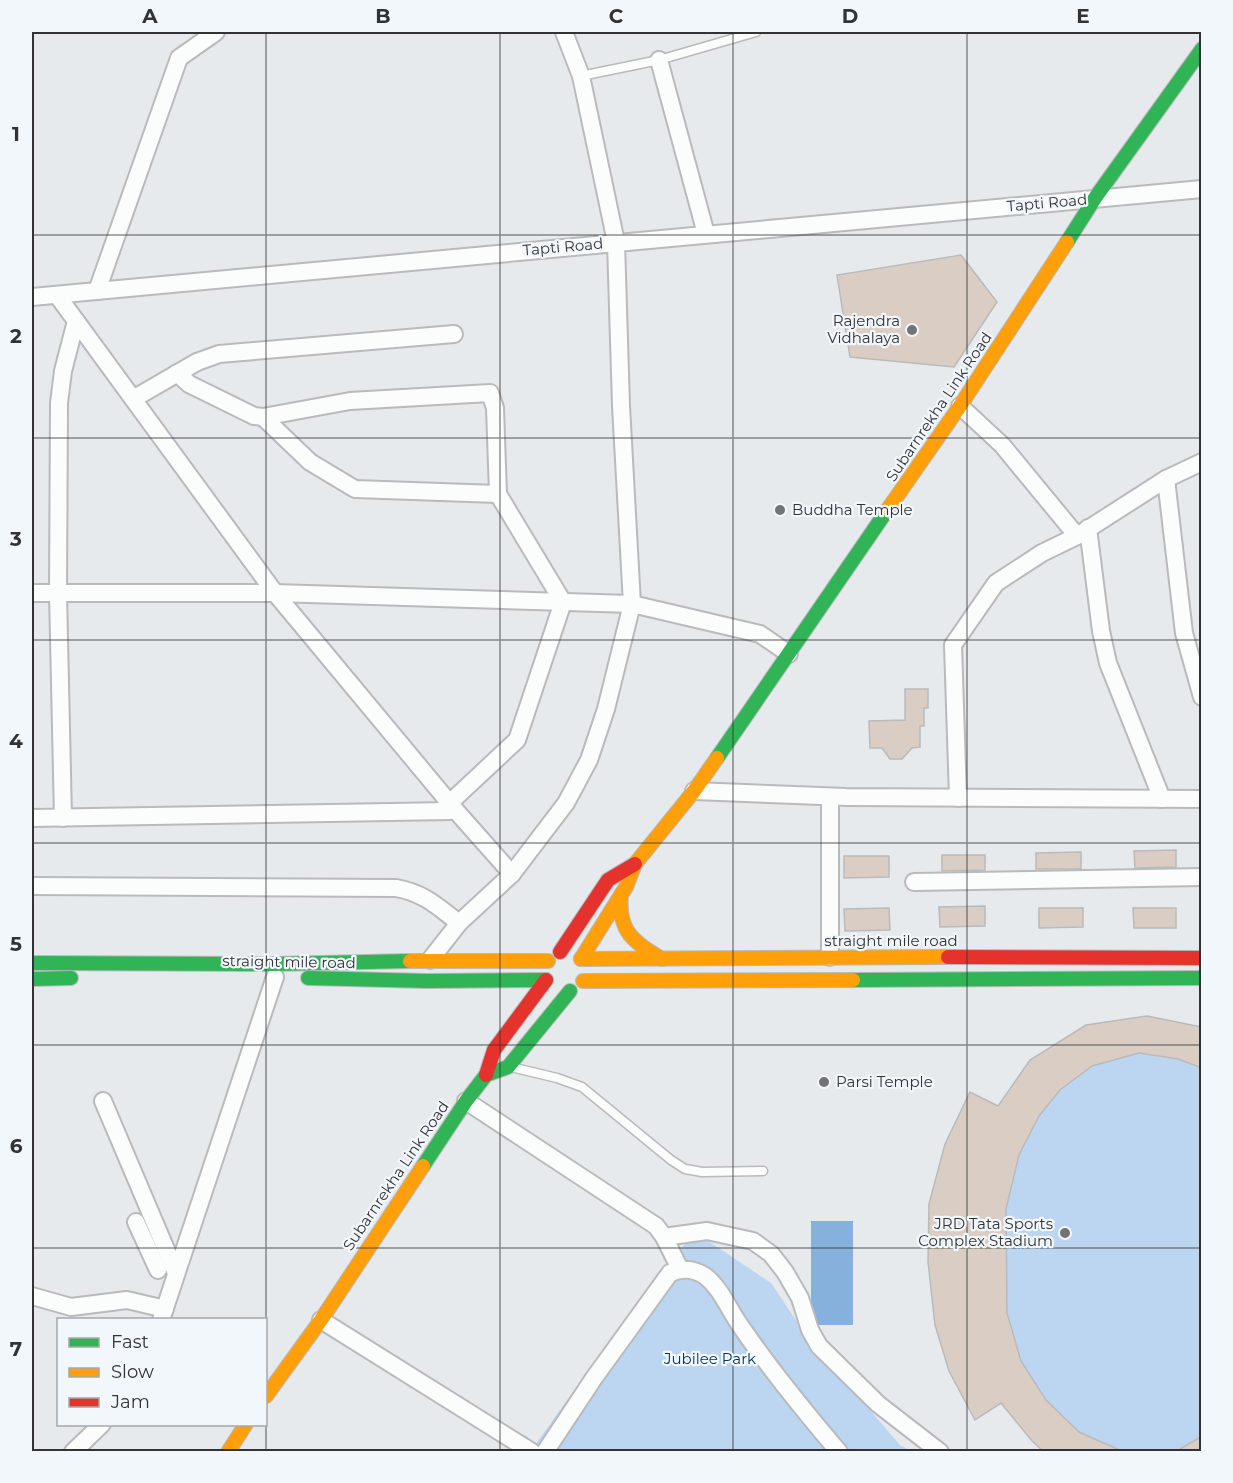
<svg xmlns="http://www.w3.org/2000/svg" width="1233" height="1483" viewBox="0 0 1233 1483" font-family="Montserrat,sans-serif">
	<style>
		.green { fill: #bcd6f1 }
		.water { fill: #85b1dc }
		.building { fill: #dacec4; stroke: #bababb; stroke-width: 1.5 }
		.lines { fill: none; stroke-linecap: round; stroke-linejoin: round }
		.lane-casing { stroke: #b8babc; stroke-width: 11 }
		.street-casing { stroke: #b8babc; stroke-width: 20 }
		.fast-casing { stroke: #b8babc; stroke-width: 16 }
		.slow-casing { stroke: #b8babc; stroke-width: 16 }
		.jam-casing { stroke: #b8babc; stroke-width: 16 }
		.lane { stroke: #fbfcfc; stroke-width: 8 }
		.street { stroke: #fbfcfc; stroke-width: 16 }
		.fast { stroke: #30b455; stroke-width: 14 }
		.slow { stroke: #ff9f0a; stroke-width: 14 }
		.jam { stroke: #e5322d; stroke-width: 14 }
		.grid { fill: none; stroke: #313335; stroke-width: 1.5; stroke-opacity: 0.55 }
		.poi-dot { fill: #717375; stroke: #f2f7fc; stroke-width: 2 }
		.labels { text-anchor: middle; stroke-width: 4.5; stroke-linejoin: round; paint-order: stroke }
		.street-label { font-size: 15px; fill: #313335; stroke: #f2f7fc }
		.poi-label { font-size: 15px; fill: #313335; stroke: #f2f7fc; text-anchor: end }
		.park-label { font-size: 15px; fill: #013258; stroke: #f2f7fc }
		.neatline { fill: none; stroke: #313335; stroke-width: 2 }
		.grid-label { font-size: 20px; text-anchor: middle; font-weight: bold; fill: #313335 }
	</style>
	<rect width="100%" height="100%" fill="#e7eaed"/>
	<g class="green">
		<path d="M1147,1016L1201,1027V1451H1044L1001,1403L975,1420L949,1371L935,1325L928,1262L929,1204L945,1144L970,1092L998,1106L1030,1060L1086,1025Z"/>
		<path d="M695,1232L771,1283L808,1338L900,1445L911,1451L530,1452L647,1289Z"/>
	</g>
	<rect class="water" x="811" y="1221" width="42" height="104"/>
	<g class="building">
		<path d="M961,255L997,302L954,367L850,357L837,275Z"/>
		<path d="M905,689H928V708H924V726H920V747L912,748L902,759H890L882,748H870L869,721L905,720Z"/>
		<path d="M1176,850V867L1135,868L1134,851Z"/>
		<path d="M1081,852V869H1036V853Z"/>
		<path d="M942,855H985V870L942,871Z"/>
		<path d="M844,856H889V877L844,878Z"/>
		<path d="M985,906V926L940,927L939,907Z"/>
		<path d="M889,908L890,930L845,931L844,909Z"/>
		<path d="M1039,908H1083V927L1039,928Z"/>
		<path d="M1133,908H1176V928H1134Z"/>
		<path d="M1147,1016L1202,1027V1068L1178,1059L1139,1053L1092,1066L1060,1090L1039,1116L1019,1155L1006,1209L1007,1313L1021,1361L1046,1400L1079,1432L1124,1452H1044L1032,1441L1001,1403L975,1420L949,1371L935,1325L928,1262L929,1204L945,1144L970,1092L998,1106L1030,1060L1086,1025Z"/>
		<path d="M1202,1436V1452H1175Z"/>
	</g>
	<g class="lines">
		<defs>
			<g id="lane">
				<path d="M581,76L659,60L756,32"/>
				<path d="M511,1067L557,1078L582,1087L671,1160L685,1169L702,1172L763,1171"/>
			</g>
			<g id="street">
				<path d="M659,60L706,234"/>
				<path d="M97,291L179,58L216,32"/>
				<path d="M57,295L275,593L457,812L512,874"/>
				<path d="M32,297L1202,189"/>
				<path d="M177,373L189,384L254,416L263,417L350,401L490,393L495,408L498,494L563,602L517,740L441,811"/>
				<path d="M133,399L197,362L219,354L454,334"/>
				<path d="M960,406L1002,445L1077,536"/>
				<path d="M263,417L310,462L355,489L498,494"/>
				<path d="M1166,479L1184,633L1202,697"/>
				<path d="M1088,528L1101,631L1108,663L1162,799"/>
				<path d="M32,593H275L632,604L760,634L789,654"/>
				<path d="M694,791L846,797L1202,799"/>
				<path d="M830,797V957"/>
				<path d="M958,798L953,645L996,583L1042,553L1077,536L1166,479L1202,462"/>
				<path d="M32,818L451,811"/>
				<path d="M63,818L58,593L59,403L63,371L76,321"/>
				<path d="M914,882L1202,877"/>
				<path d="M32,886L396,888C424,893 437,906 459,923"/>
				<path d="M430,960L459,923L512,874L566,803L589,760L606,709L632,604L621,406L616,242L581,76L564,32"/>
				<path d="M103,1101L176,1273"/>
				<path d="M466,1101L656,1226L664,1237L680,1269"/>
				<path d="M136,1222L158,1270"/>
				<path d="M664,1237L707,1231L753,1241L771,1254L785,1272L800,1298L810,1330L819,1346L878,1404L940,1452"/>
				<path d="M32,1296L71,1307L127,1300L165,1309"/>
				<path d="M161,1320L275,977"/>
				<path d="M321,1320L532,1452"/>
				<path d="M73,1452L102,1424"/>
				<path d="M545,1452L594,1378L670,1273C682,1268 693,1268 705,1276C721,1288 730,1312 742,1328C772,1372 805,1412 839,1452"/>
			</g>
			<g id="fast">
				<path d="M1067,242L1095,198L1202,49"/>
				<path d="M717,758L888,509"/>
				<path d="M32,963L275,964L410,961"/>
				<path d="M308,978L427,981L546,980"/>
				<path d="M32,979L71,978"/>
				<path d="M853,980L1202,978"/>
				<path d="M423,1166L466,1101L486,1075L508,1067L570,991"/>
			</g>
			<g id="slow">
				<path d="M888,509L960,406L1067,242"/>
				<path d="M621,895C618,932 633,941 662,959"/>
				<path d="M581,959L626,887L635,864L694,791L717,758"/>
				<path d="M581,959L948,957"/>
				<path d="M410,961H548"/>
				<path d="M583,981L853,980"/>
				<path d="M266,1396L321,1320L423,1166"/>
				<path d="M228,1452L246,1424"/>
			</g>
			<g id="jam">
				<path d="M560,952L608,880L635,864"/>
				<path d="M948,957L1202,958"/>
				<path d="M486,1075L494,1050L546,980"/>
			</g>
		</defs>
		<use href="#lane" class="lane-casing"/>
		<use href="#street" class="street-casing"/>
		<use href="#fast" class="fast-casing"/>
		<use href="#slow" class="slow-casing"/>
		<use href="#jam" class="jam-casing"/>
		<use href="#lane" class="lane"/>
		<use href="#street" class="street"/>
		<use href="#fast" class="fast"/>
		<use href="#slow" class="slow"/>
		<use href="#jam" class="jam"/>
	</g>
	<path class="grid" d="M266,32V1452M500,32V1452M733,32V1452M967,32V1452M32,235H1202M32,438H1202M32,640H1202M32,843H1202M32,1045H1202M32,1248H1202"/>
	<g class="poi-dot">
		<circle cx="912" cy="330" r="6"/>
		<circle cx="780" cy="510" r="6"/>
		<circle cx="824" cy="1082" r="6"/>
		<circle cx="1065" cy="1233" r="6"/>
	</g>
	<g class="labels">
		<g class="street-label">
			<text transform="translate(1047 203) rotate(-5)" y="5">Tapti Road</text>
			<text transform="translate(563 247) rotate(-5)" y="5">Tapti Road</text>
			<text transform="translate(939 407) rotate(-56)" y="5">Subarnrekha Link Road</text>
			<text x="891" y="946">straight mile road</text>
			<text transform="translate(289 962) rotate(1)" y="5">straight mile road</text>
			<text transform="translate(396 1176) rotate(-56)" y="5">Subarnrekha Link Road</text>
		</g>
		<g class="poi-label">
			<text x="900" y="326">Rajendra<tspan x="900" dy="17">Vidhalaya</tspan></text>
			<text x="792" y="515" text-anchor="start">Buddha Temple</text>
			<text x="836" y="1087" text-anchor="start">Parsi Temple</text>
			<text x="1053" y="1229">JRD Tata Sports<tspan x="1053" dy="17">Complex Stadium</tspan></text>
		</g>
		<g class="park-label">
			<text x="710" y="1364">Jubilee Park</text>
		</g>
	</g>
	<rect width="1233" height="1483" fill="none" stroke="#f2f7fc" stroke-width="66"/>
	<rect x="57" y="1318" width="210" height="108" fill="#f2f7fc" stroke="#a5a9ac" stroke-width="1.5"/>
	<rect x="69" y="1338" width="30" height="9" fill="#30b455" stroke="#a5a9ac" stroke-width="1.5"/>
	<text x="111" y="1348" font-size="18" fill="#313335">Fast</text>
	<rect x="69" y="1368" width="30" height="9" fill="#ff9f0a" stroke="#a5a9ac" stroke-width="1.5"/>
	<text x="111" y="1378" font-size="18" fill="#313335">Slow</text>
	<rect x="69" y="1398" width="30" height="9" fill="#e5322d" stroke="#a5a9ac" stroke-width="1.5"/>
	<text x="111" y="1408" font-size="18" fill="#313335">Jam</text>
	<rect x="33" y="33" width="1167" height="1417" class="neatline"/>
	<g class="grid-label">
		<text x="150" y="23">A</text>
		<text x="383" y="23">B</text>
		<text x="616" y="23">C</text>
		<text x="850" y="23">D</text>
		<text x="1083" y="23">E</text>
		<text x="16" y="141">1</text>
		<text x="16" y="343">2</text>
		<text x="16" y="546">3</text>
		<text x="16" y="748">4</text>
		<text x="16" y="951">5</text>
		<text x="16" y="1153">6</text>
		<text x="16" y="1356">7</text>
	</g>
</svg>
